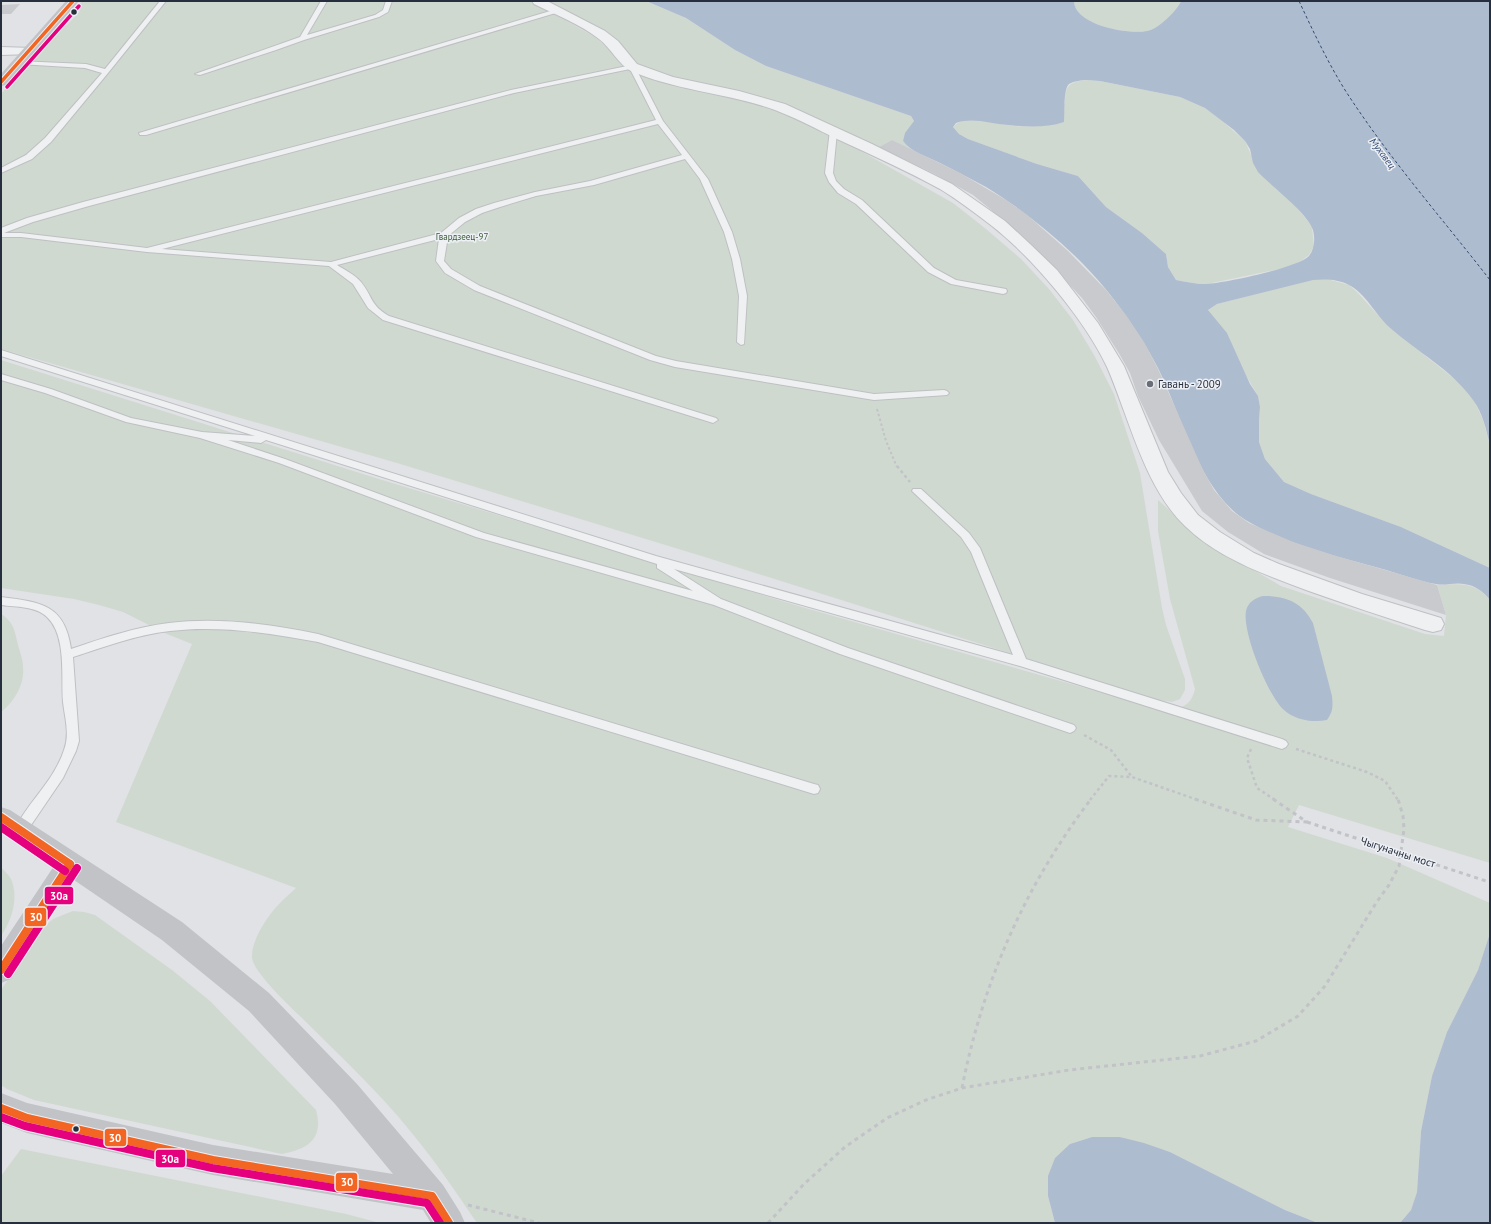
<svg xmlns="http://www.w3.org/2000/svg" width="1491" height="1224" viewBox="0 0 1491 1224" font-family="'PT Sans',sans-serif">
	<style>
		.green { fill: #d0d9d0 }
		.water { fill: #aebccf; fill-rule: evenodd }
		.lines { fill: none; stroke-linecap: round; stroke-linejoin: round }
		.ferry { stroke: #334a70; stroke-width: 1; stroke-dasharray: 3 2.5; stroke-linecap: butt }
		.building { fill: #c8cacd }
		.lane-casing { stroke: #bec0c3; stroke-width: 2 }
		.street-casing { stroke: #bec0c3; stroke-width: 2 }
		.path-far2 { stroke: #c1c3c8; stroke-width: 2; stroke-dasharray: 2.5 2.5; stroke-linecap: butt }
		.path-far1 { stroke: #c1c3c8; stroke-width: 2.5; stroke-dasharray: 3 3; stroke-linecap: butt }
		.path { stroke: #c1c3c8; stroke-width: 3; stroke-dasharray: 4 4; stroke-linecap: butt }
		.lane { fill: #eff0f1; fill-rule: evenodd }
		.street { fill: #eff0f1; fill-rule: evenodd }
		.secondary { fill: #c1c3c7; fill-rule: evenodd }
		.path-bridge { stroke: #c1c3c8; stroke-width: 3; stroke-dasharray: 4 4; stroke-linecap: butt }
		.bus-1-far1-casing { stroke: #edf0f5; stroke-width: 5.5 }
		.bus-1-casing { stroke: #edf0f5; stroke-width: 10 }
		.bus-2-far1-casing { stroke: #edf0f5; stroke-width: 5.5 }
		.bus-2-casing { stroke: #edf0f5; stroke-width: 10 }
		.bus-1-far1 { stroke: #f26522; stroke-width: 3.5 }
		.bus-1 { stroke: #f26522; stroke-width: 8 }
		.bus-2-far1 { stroke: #e5007d; stroke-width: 3.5 }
		.bus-2 { stroke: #e5007d; stroke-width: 8 }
		.bus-dot { fill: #272e3d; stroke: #edf0f5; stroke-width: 1.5 }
		.poi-dot { fill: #686d78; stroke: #edf0f5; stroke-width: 1.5 }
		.labels { text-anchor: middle; stroke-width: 3; stroke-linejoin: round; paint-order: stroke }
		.far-park-label { font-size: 9px; fill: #3a5835; stroke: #edf0f5 }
		.far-water-label { font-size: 10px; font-style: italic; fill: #334a70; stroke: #edf0f5 }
		.poi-label { font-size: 11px; fill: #272e3d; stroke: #edf0f5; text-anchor: start }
		.street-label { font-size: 11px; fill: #272e3d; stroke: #edf0f5 }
		.line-badge { stroke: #edf0f5; stroke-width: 1.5 }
		.badge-label { font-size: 11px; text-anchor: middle; font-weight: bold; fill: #fff }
	</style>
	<rect width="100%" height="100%" fill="#e0e2e5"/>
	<g class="green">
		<path d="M82,1H531L595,37L627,66L770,106L850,145L953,203L986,229L1021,259L1049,289L1073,320L1094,355L1114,394L1140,473L1162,608L1166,625L1185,679V690L1180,699L1172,702L1158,700L708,558L397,463L1,349V174L35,155L51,142L145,27L46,138L28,155L1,168V94L55,31L67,25L80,11L78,6Z"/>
		<path d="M544,1H646L686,18L735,50L766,66L911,116L914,121L903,141L916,152L892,140L879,147L798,114L672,79L637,65L629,57Z"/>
		<path d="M1074,1H1181C1178,10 1157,30 1147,31C1129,35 1074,25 1074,1Z"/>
		<path d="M1087,80L1100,81L1180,97L1205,108L1220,119L1245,141L1251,155L1308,221L1312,228L1314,246L1309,255L1301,261L1289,267L1207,284L1191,283L1176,280L1168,267L1166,254L1142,233L1106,207L1078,176L1037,164L968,139L959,134L953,127C965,113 992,123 1007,125C1018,127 1030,126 1042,126L1065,103C1065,84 1070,82 1087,80Z"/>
		<path d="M1313,279H1327L1349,285L1357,292L1388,326L1462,385L1475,402L1483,420L1490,445V568L1401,527L1311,494L1284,482L1265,459L1259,442V420L1260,407L1258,396L1208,310L1217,304Z"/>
		<path d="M1,360L379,479L802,607L1145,705C1166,708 1189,716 1195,689L1170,599L1158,531V500L1187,526L1231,557L1281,586L1425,634L1444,636L1446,615L1437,585C1459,584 1475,581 1490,600V863L1299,805L1288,827L1387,858L1490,903V933L1478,970L1447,1032L1432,1076L1421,1131L1417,1192L1411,1210L1400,1223H1318L1285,1210L1170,1152L1120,1137H1092L1070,1144L1048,1196L1055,1223H477C456,1192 435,1161 411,1132C378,1091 339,1055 302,1018C291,1007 254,973 252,958C251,939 270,912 283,900C287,896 292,892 296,888L116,822L192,644L167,634L123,612L99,605L74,599L1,588Z"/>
		<path d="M1,614C14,622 15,632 18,645C20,652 23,660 23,667C25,684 14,702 1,712Z"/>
		<path d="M1,867C4,871 9,875 11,879C19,898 12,920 1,936Z"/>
		<path d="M73,911L84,912L95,915L172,970L210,1001L316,1110C324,1139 308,1149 282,1154L34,1100L7,1089L1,1085V990L43,928L53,919Z"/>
		<path d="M21,1149L346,1214L380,1223H1V1176Z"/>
	</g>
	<g class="water">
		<path d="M646,1H1074C1074,25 1129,35 1147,31C1157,30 1178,10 1181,1H1490V445C1486,430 1483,413 1473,400C1451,369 1417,352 1389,327C1375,314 1366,294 1349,285C1338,279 1325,279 1313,280L1217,304L1208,310L1227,333L1250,384L1258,396L1260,407L1259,420V442L1265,459L1284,482L1311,494L1401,527L1490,568V600C1484,592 1475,585 1464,584C1455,582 1445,586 1436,584C1417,581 1398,573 1379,568C1335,556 1289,545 1249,522C1201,496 1182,416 1158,368C1144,341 1127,316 1108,292C1076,252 1030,214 986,187C971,179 956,171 940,163C928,157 911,152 903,141L905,133L914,121L911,116L766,66L735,50L686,18ZM1087,80L1100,81L1180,97L1205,108L1234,130L1245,141L1250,149L1253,163L1258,172C1272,187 1307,212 1313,230C1315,238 1315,248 1309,256C1297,268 1225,283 1206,284C1196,284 1186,282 1176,280L1168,267L1166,254L1142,233L1106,207L1078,176L1037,164L968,139L959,134L953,127L956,123C974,117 990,124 1008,125C1027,127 1046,128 1064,122C1065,114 1063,89 1069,84C1074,81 1082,80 1087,80Z"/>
		<path d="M1263,596C1286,596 1302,602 1313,623L1332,696C1333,706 1333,712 1327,720C1313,723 1295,720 1284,710C1268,696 1242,632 1246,611C1248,602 1255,598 1263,596Z"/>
		<path d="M1490,933V1223H1400L1411,1210L1417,1192L1421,1131L1432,1076L1447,1032L1478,970Z"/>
		<path d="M1092,1137H1120L1144,1143L1170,1152L1285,1210L1318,1223H1055L1048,1196V1176L1055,1158L1070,1144Z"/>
	</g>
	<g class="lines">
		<path class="ferry" d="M1299,1C1313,31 1327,61 1345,90C1388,157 1441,217 1490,280"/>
	</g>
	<g class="building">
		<path d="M20,4L11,14H1V5Z"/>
		<path d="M892,140L960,173L1006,200L1026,214L1068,251L1106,290L1126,315L1144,342L1158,369L1203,470L1214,490L1232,511L1249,523L1293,542L1333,555L1437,585L1446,615L1330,578L1264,554L1228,532L1202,511L1159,440L1138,396L1130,373L1120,355L1096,317L1082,298L1047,261L990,209L973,195L935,174L879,147Z"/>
	</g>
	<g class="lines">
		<defs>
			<g id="lane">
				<path d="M160,1H166L108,73L51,142L32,159L1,173V168L26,155L45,138L102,73L85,68L19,64L17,63V61L86,64L105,69Z"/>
				<path d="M321,1H327L307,35L375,15L383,10L386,1H392L388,12L379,17L304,40L276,50L200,75L195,74L300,37Z"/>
				<path d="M557,9L560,11L559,12L146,135H140L139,133Z"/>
				<path d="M632,65L635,67L663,121L708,179L732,232L740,259L747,296L744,344L741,345L737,342L739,296L732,259L724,232L700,179L685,159L594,185L536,196L500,207L482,213L465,222L448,236L444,261L451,269L480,286L656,356L676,361L874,394L944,390L947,391L949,393L947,395L874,400L675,367L650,360L474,290L445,273L436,261L439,239L337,265C345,270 355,275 361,282C373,297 370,305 389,316L716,418L718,420L713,423L710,422L383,320L368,308L353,284L329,266L147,252L21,237H1V228L27,218L83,202L511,90ZM630,69L656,120L147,248L21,233H4L33,222L89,206L514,93ZM658,124L682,155L590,181L535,192L494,203L476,209L459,218L441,233L331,262L162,249Z"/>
				<path d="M830,130H836L837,132L833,173L836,181L844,189L862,200L934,268L956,280L1006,289L1007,291L1006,293L1003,294L951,284L928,272L856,204L838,193L829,182L825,173Z"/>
				<path d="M1,350L656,556L1013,655L971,552L961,537L912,491L913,489H921L969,533L980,548L1026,659L1282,739L1286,741L1288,744L1286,747L1282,749L1020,666L674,569L721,599L848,648L1074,725L1076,728L1074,731L1070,733L840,654L714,605L476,537L279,463L200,438L126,422L45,393L1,380V374L51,389L131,418L202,432L255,436L1,356ZM228,440L261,443L266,440L657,564V568L693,591L484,533L285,459Z"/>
				<path d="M1,597C40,602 65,604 71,649C103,638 136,627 169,623C219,617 269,624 318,634L814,784L818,785L820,789L818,793L814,794L318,642C269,633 219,625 170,631C136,635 104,647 73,657L79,741L76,751L63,778L25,834L20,835L15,834L14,830C28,802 54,781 64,750C70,734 65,719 63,702C61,677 67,636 47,617C36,606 16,607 1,605Z"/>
			</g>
			<g id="street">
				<path d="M532,1H547L605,31L618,41L637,64L673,77L739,91L785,104L872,144L952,184L1005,221L1030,244L1057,270L1098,323L1124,366L1168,472L1181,493L1198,515L1220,532L1254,553L1279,564L1362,594L1441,618L1444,624L1441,630L1433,632L1425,630C1385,617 1345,604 1306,590C1263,574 1218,558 1185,526C1144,487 1129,417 1107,367C1085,320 1033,258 992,226C975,213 958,200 940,189C907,171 872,155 837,139C817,129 796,118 775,110C728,93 677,91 631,71C620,66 610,47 599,39C582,25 554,14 534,4Z"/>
				<path d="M1,47L33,48L34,51L33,54L1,55Z"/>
			</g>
		</defs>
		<use href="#lane" class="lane-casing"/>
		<use href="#street" class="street-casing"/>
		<path class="path-far2" d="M877,409L886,441L897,467"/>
		<g class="path-far1">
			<path d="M897,466L910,482"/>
			<path d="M1084,735L1111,750L1132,777"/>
			<path d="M1251,749L1247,758L1257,788L1275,800"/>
			<path d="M1296,749L1367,772L1385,781L1398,800"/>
			<path d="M1090,800L1109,776L1132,777L1198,800"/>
		</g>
		<g class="path">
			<path d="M1195,799L1256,820L1307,822"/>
			<path d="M1273,799L1307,822"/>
			<path d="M962,1088C983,981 1025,886 1091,799"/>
			<path d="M468,1205L539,1223"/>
			<path d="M768,1223L804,1184L845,1147L887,1118L926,1100L962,1088L1069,1070L1200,1056L1256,1041L1298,1016L1325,986L1376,903L1389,885L1399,866L1404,829L1403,816L1398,799"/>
		</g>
		<use href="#lane" class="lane"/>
		<use href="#street" class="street"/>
		<g class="secondary">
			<path d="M66,1H79L6,85L1,86V74Z"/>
			<path d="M1,807L10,810L182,922L269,993L357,1084L443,1185L460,1212L465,1223H431L423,1210L213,1175L27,1133L1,1123V1093L27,1103L213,1145L393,1174L335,1104L249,1011L162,940L74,880L11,979L1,983V946L54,866L1,830Z"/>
		</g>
		<path class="path-bridge" d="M1307,822L1489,882"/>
		<defs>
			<path id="bus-1-far1" d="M1,82L73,1"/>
			<g id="bus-1">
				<path d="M1,817L70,864"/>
				<path d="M1,970L70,864"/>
				<path d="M1,1108L27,1118L213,1160L432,1196L449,1223"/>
			</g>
			<path id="bus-2-far1" d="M7,87L79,6"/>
			<g id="bus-2">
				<path d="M1,827L65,871"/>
				<path d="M8,974L77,868"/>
				<path d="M1,1117L25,1126L212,1168L427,1203L440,1223"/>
			</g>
		</defs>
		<use href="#bus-1-far1" class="bus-1-far1-casing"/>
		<use href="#bus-1" class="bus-1-casing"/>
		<use href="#bus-2-far1" class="bus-2-far1-casing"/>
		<use href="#bus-2" class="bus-2-casing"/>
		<use href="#bus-1-far1" class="bus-1-far1"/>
		<use href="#bus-1" class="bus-1"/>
		<use href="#bus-2-far1" class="bus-2-far1"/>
		<use href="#bus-2" class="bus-2"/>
	</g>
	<g class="bus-dot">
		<circle cx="74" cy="12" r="3.5"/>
		<circle cx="76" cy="1129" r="3.5"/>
	</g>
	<circle class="poi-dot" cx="1150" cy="384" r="4"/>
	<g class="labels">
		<g class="far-park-label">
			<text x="462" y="240">Гвардзеец-97</text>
		</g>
		<g class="far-water-label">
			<text transform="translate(1383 153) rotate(53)" y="4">Мухавец</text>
		</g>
		<g class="poi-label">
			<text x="1158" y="388">Гавань - 2009</text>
		</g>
		<g class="street-label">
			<text transform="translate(1398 852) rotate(18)" y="4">Чыгуначны мост</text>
		</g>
	</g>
	<g class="line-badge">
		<rect x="44" y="886" width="30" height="19" rx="4" fill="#e5007d"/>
		<rect x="24" y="907" width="23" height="20" rx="4" fill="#f26522"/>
		<rect x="104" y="1128" width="23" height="19" rx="4" fill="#f26522"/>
		<rect x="155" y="1149" width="31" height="19" rx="4" fill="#e5007d"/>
		<rect x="335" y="1172" width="23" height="20" rx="4" fill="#f26522"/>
	</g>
	<g class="badge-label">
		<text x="59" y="900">30а</text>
		<text x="36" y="921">30</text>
		<text x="115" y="1142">30</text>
		<text x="170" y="1163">30а</text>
		<text x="347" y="1186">30</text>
	</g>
	<rect width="1491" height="1224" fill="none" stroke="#272e3d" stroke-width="4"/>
</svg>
